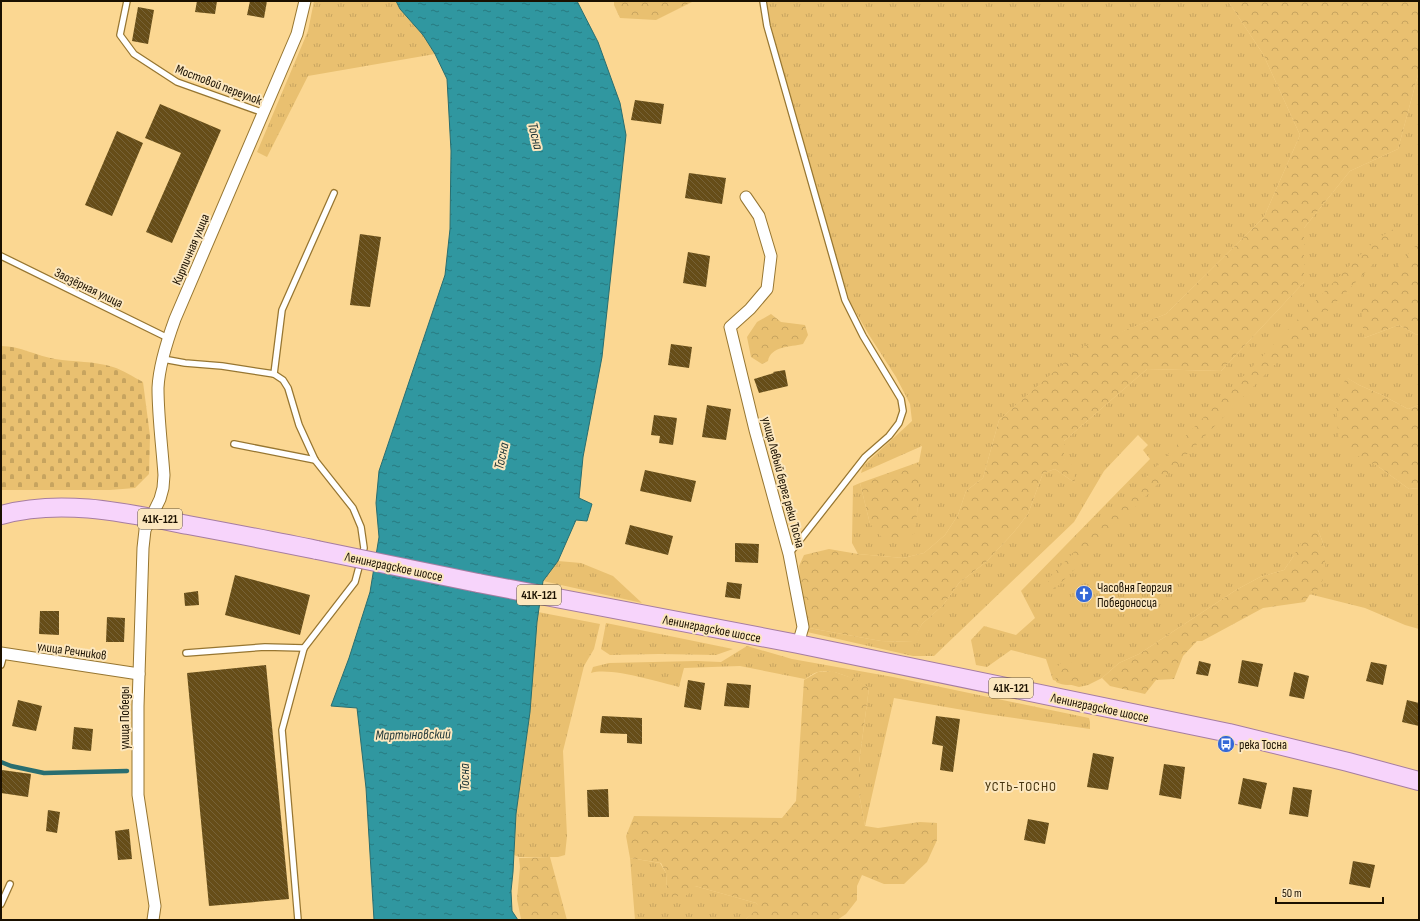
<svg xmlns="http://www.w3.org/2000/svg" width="1420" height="921" viewBox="0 0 1420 921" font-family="'Sofia Sans Condensed',sans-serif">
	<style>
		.grass { fill: url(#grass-tufts) }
		.forest { fill: url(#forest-crowns) }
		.cemetery { fill: url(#cemetery-stones) }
		.water { fill: url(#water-ripples); stroke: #296e70 }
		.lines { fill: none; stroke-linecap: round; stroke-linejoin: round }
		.stream { stroke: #296e70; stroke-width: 4.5 }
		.building { fill: url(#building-back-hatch) }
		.lane-casing { stroke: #977631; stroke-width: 8 }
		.street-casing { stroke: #977631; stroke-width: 13 }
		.primary-casing { stroke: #a67da1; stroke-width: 20 }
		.lane { stroke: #fff; stroke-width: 5.5 }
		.street { stroke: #fff; stroke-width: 11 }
		.primary { stroke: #f7d4fb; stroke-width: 18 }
		.primary-bridge-casing { stroke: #a67da1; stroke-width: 20; stroke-linecap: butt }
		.primary-bridge { stroke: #f7d4fb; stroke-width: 18 }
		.labels { text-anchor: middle; stroke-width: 4; stroke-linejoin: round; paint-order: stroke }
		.shield { fill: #fce7be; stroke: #5e5039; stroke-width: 1 }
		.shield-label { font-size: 12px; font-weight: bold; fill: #1a1000 }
		.street-label { font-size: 13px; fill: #1a1000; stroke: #fce7be }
		.poi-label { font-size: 13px; fill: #1a1000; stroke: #fce7be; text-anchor: start }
		.water-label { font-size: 14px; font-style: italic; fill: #1e3537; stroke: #fce7be }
		.neighbourhood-label { font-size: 14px; letter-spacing: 1px; fill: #44330e; stroke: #fce7be }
	</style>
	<defs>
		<pattern id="grass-tufts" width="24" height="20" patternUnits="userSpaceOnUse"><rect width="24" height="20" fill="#e9c070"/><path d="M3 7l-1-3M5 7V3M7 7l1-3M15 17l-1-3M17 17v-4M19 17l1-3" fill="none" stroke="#c7a45f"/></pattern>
		<pattern id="forest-crowns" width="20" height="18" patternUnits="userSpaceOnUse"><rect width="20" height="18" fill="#e9c070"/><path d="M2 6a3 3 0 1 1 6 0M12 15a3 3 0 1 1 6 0" fill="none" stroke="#c7a45f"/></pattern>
		<pattern id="cemetery-stones" width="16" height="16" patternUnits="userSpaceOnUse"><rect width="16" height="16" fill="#e9c070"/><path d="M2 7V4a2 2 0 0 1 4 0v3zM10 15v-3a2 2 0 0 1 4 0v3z" fill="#c7a45f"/></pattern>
		<pattern id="water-ripples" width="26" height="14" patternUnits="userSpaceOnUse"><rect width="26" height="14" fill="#3097a0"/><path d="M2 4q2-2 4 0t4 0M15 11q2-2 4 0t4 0" fill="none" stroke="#287a80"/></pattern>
		<pattern id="building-back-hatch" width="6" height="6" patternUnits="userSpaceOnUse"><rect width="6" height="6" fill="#664d18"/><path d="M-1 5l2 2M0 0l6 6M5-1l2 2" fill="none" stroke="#776237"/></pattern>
	</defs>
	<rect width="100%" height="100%" fill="#fbd792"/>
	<g class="grass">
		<path d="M314,1H396L400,9L423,35L435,54L308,76L267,157L257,152L308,31Z"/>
		<path d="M767,1H1228L1263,54L1300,135L1264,217L1166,314L1082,348L999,420L983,478L966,491L958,515L945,535L924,553L903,558L858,554L852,543L853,486L860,483L870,524L917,514L919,462L922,446L861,473L863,466L912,421L910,404L896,377L869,335L850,302L794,121L771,25Z"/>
		<path d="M1419,71V245H1416L1364,338L1399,325L1417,335L1419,334V405L1408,409L1382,395L1359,385L1347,378L1379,467L1409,489L1419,488V629L1405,625L1365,608L1309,594L1312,591L1325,548L1318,530L1293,557L1284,570L1260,577L1236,590L1139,654L1119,663L1102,678L1088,685L1079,687L1053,680L1046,659L1011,650L987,667L976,665L971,640L984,626L1016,635L1035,618L1021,591L1150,459L1143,450L1148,445L1138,435L1104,471L1074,522L934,656H913L807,632L809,628L881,641L912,642L922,624L943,605L959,583L986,562L1014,532L1028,514L1043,473L1055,469L1075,483L1064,459V441L1147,369L1221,371L1304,282V228L1350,171L1398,149Z"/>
		<path d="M558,561L581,563L613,576L642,603L543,581Z"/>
		<path d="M538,612L600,624L594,649L584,666L563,751L567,836L565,855L558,857H519L514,855L516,814L530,712L534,644Z"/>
		<path d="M606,623L733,649L716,655L659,654L610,655L601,649Z"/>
		<path d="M747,646L792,659L893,677L1089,718L1090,722V729L986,714L894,698L865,826L859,793V763L869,688C856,680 833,667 818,672C813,673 808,677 804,680L805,679L740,666L684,668L679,687C658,682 611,667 591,673L593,667L609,663L696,661L721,662Z"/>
		<path d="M630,858L660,863L666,873L667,890L695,886L756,903L760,907L745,920H635Z"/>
	</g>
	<g class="forest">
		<path d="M614,1H694L656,20L620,18L614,5Z"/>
		<path d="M1228,1H1419V71L1398,149L1350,171L1304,228V282L1221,371L1147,369L1064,441V459L1074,467L1075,483L1055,469L1043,473L1028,514L1014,532L986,562L959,583L943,605L922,624L913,642L881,641L809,628L805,618L802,602L799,566L804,555L829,549L858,554L903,558L924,553L945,535L958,515L966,491L983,478L999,420L1082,347L1166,314L1264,217L1300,135L1263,54Z"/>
		<path d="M1394,229L1399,238L1055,589L1048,586V579L1354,261L1378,238Z"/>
		<path d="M1416,245H1419V334L1417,335L1399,325L1364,338L1361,308Z"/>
		<path d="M771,314L781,322L805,325L808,335L803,344C790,347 771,346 768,361L762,364L751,357L747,337L757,322Z"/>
		<path d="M1346,377L1359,385L1382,395L1408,409L1419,405V488L1409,489L1379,467L1339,446L1336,405Z"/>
		<path d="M919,462V492L915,533L903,540L885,541L870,524L860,483Z"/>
		<path d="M1318,530L1325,548V574L1319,589L1312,591L1305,602L1263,608L1202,641H1197L1183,656L1174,679L1156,680L1145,694L1110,686L1102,678L1119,663L1139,654L1236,590L1260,577L1284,570L1293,557L1306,534Z"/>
		<path d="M1069,661L1078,668L1080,681C1073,686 1064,686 1056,682L1055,669L1062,662Z"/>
		<path d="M832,671L855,679L869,688L859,763V793L865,826L878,828L920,822L937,823V840L927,862L904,884H884L862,875L857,886V900L846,914L837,920H745L759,907L756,903L695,886L688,895L672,897L667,890L666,873L661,863L630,858L626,836L634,816L782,818L796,801L804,680L818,672Z"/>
		<path d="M550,857L567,920H523L521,919L517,899L520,867L519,858Z"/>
	</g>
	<path class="cemetery" d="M1,346C20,346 37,356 55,359C74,362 94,361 113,367C123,370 133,377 143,382L150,436L149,474L135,488L110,490H1Z"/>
	<path class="water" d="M396,1H577L598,42L620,103L626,135L602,357L583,457L579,498L592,504L587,521L576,520L558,561L543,581L537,622L530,712L516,814L513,872L511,891L512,911L518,920H374L366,788L357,708L331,706L349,658L370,592L379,537L376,503L379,471L445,275L450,229L451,151L447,79L435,54L423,35L400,9Z"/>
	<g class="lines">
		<path class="stream" d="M1,762L11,766L44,773L127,771"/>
	</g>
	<g class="building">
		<path d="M197,1H217L215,14L195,12Z"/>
		<path d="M250,1H267L264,18L247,15Z"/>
		<path d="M138,7L154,10L148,44L132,41Z"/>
		<path d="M635,100L664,104L661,124L631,120Z"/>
		<path d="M160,104L221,130L172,243L146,232L181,153L145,138Z"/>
		<path d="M117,131L143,143L112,216L85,205Z"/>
		<path d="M689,173L726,178L722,204L685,198Z"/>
		<path d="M360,234L381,237L370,307L350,305Z"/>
		<path d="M688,252L710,256L706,287L683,283Z"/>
		<path d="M671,344L692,347L689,368L668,365Z"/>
		<path d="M785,370L788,386L759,393L754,379L774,373L773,372Z"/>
		<path d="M707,405L731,409L726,440L702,437Z"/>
		<path d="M654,415L677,418L673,445L659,443L660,436L651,435Z"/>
		<path d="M645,470L696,481L691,502L640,491Z"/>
		<path d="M630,525L673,536L668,555L625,544Z"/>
		<path d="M735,543L759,544L758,563L735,562Z"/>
		<path d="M235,575L310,595L300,635L225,615Z"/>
		<path d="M727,582L742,584L740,599L725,597Z"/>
		<path d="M198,591L199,605L185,606L184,593Z"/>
		<path d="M40,611H59V635L39,634Z"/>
		<path d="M107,617L125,618L124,642H106Z"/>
		<path d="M1242,660L1263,664L1258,687L1238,683Z"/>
		<path d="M1199,661L1211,664L1208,676L1196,674Z"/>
		<path d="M1371,662L1387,665L1383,685L1366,681Z"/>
		<path d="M266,665L289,899L209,906L187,673Z"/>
		<path d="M1294,672L1309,676L1304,699L1289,696Z"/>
		<path d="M688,680L705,683L701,710L684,707Z"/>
		<path d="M727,683L751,685L749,708L724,706Z"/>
		<path d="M18,700L42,706L36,731L12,726Z"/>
		<path d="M1407,700L1419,703V726L1402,722Z"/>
		<path d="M602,716L642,718V744L627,743V734L600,733Z"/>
		<path d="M936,716L960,719L953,772L940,770L943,746L932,744Z"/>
		<path d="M74,727L93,729L91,751L72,749Z"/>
		<path d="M1093,753L1114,757L1108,790L1087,787Z"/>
		<path d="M1164,764L1185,767L1181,799L1159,795Z"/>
		<path d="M2,770L31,774L28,797L1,793Z"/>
		<path d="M1243,778L1267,783L1261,809L1238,804Z"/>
		<path d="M1293,787L1312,790L1308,817L1289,814Z"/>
		<path d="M608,789L609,817H588L587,790Z"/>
		<path d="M48,810L60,812L57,833L46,831Z"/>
		<path d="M1028,819L1049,823L1045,844L1024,840Z"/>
		<path d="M129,829L132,859L118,860L115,831Z"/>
		<path d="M1353,861L1375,865L1370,888L1349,884Z"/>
	</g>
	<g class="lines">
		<defs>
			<g id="lane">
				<path d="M127,1L120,35L134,54L177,82L264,113"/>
				<path d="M763,1L767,26L845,300L863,336L901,399L903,411L899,423L889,436L865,457L789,554"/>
				<path d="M1,256L168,338"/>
				<path d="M163,359L185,363L222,366L274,374L283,380L288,388L299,425L315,460L353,508L361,527L364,548L355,582L304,648L282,730L298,920"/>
				<path d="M274,374L282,310L334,193"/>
				<path d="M234,444L315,460"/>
				<path d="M186,653L265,647L304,648"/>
				<path d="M1,665L4,654"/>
				<path d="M1,904L10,884"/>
			</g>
			<g id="street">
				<path d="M746,197L759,216L771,256L767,289L750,309L730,327L755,430L789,554L803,627L798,644"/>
				<path d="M1,653L139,674"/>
				<path d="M153,920L155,906L138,795V706L143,548L145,530L160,499L163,488L164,475C162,446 158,417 158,388C159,365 167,341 175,319L297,34L305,1"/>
			</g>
			<g id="primary">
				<path d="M1,515C62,498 127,513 188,525C231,533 274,541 317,550"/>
				<path d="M478,583L798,644L1229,733L1348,762L1419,781"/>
			</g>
		</defs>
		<use href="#lane" class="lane-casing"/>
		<use href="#street" class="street-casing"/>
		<use href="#primary" class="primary-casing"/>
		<use href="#lane" class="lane"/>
		<use href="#street" class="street"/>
		<use href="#primary" class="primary"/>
		<defs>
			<path id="primary-bridge" d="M317,550L478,583"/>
		</defs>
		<use href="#primary-bridge" class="primary-bridge-casing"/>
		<use href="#primary-bridge" class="primary-bridge"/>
	</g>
	<defs>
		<symbol id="church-disc" viewBox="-11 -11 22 22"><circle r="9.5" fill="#3568d7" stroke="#fce7be"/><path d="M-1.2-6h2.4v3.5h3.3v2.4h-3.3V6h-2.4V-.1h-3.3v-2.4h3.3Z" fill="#fff"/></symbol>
		<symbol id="bus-disc" viewBox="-11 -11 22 22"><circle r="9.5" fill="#3568d7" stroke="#fce7be"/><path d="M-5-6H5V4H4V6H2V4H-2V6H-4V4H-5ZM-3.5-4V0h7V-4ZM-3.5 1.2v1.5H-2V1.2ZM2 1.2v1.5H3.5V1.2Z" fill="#fff"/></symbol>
	</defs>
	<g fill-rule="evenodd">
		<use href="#church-disc" x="1074" y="584" width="20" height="20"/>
		<use href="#bus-disc" x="1216" y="734" width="20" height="20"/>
	</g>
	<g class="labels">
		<g class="shield">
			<rect x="138" y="509" width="44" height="20" rx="3"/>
			<rect x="517" y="585" width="44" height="20" rx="3"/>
			<rect x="989" y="678" width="44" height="20" rx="3"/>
		</g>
		<g class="shield-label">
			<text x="160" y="523">41К-121</text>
			<text x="539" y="599">41К-121</text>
			<text x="1011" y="692">41К-121</text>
		</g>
		<g class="street-label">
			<text transform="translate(219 84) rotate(21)" y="5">Мостовой переулок</text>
			<text transform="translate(190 249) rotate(-67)" y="5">Кирпичная улица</text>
			<text transform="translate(89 287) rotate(26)" y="5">Заозёрная улица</text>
			<text transform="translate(784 482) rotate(75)" y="5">улица Левый берег реки Тосна</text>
			<text transform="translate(394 566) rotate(12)" y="5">Ленинградское шоссе</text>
			<text transform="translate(712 628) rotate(11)" y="5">Ленинградское шоссе</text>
			<text transform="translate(72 650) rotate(8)" y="5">улица Речников</text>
			<text transform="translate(1100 707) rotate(12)" y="5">Ленинградское шоссе</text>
			<text transform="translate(124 718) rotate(-90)" y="5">улица Победы</text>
		</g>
		<g class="poi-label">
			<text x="1097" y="592">Часовня Георгия<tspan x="1097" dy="15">Победоносца</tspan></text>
			<text x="1239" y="749">река Тосна</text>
		</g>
		<g class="water-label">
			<text transform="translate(536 136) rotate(77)" y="5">Тосна</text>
			<text transform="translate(501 456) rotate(-78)" y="5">Тосна</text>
			<text transform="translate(413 734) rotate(-1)" y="5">Мартыновский</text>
			<text transform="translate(464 777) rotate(-90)" y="5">Тосна</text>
		</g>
		<g class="neighbourhood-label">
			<text x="1021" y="791">УСТЬ-ТОСНО</text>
		</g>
	</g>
	<rect width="1420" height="921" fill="none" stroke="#1a1000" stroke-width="4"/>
	<path d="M1276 897v6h107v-6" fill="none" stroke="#1a1000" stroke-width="2"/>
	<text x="1282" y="897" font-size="12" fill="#1a1000" stroke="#fce7be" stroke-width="3" paint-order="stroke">50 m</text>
</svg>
